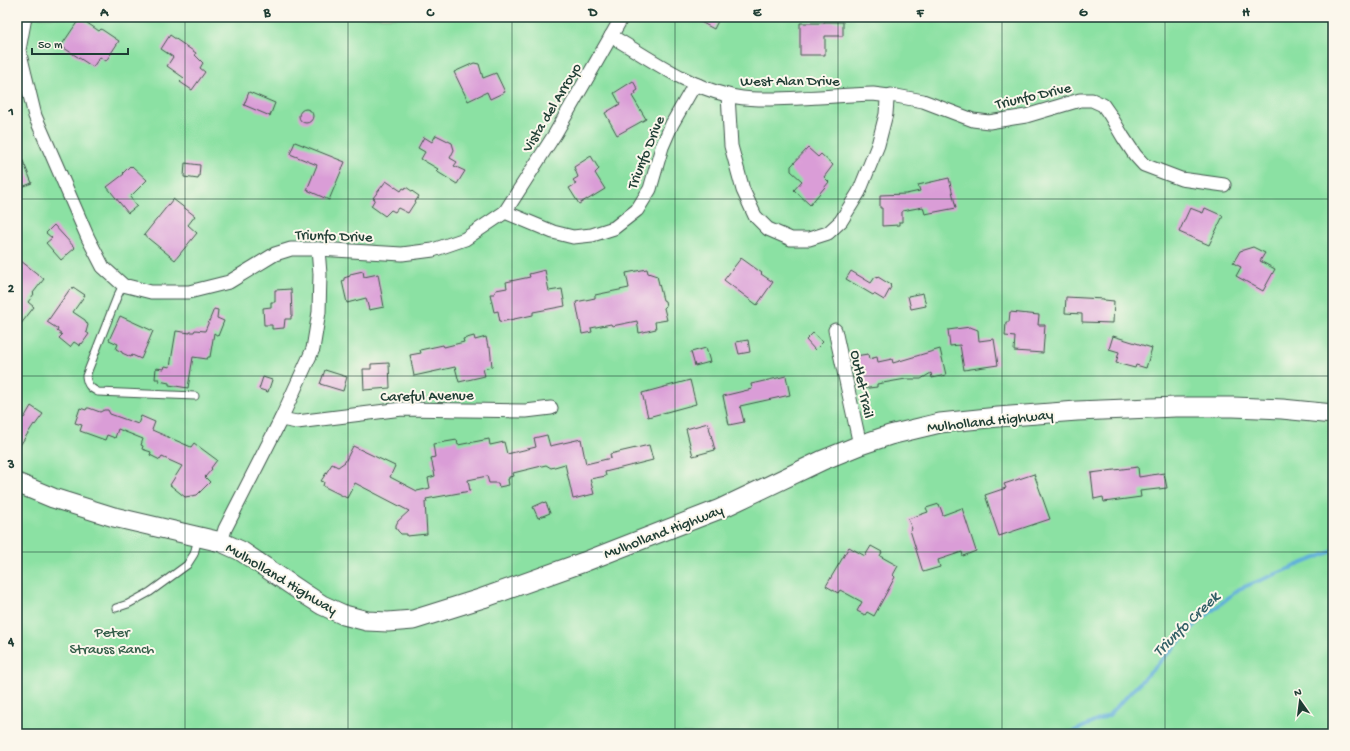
<svg xmlns="http://www.w3.org/2000/svg" width="1350" height="751" viewBox="0 0 1350 751" font-family="'Gochi Hand',sans-serif">
	<style>
		.green { fill: #8be1a3; stroke: #558f6c }
		.lines { fill: none; stroke-linecap: round; stroke-linejoin: round }
		.stream { stroke: #60b0da; stroke-width: 4 }
		.building { fill: #da9dd7 }
		.lane-casing { stroke: #3f564b; stroke-width: 9 }
		.street-casing { stroke: #3f564b; stroke-width: 15 }
		.secondary-casing { stroke: #3f564b; stroke-width: 21 }
		.lane { stroke: #fff; stroke-width: 7 }
		.street { stroke: #fff; stroke-width: 13 }
		.secondary { stroke: #fff; stroke-width: 19 }
		.grid { fill: none; stroke: #1f3d34; stroke-width: 1; stroke-opacity: 0.55 }
		.labels { text-anchor: middle; stroke-width: 4; stroke-linejoin: round; paint-order: stroke }
		.street-label { font-size: 15px; fill: #1f3d34; stroke: #fbf7ec }
		.park-label { font-size: 15px; fill: #355e4a; stroke: #fbf7ec }
		.water-label { font-size: 16px; font-style: italic; fill: #326066; stroke: #fbf7ec }
		.neatline { fill: none; stroke: #1f3d34; stroke-width: 1.5 }
		.grid-label { font-size: 13px; text-anchor: middle; font-weight: bold; fill: #1f3d34 }
	</style>
	<rect width="100%" height="100%" fill="#fbf7ec"/>
	<filter id="ink" filterUnits="userSpaceOnUse"><feTurbulence type="fractalNoise" baseFrequency=".025" numOctaves="2"/><feDisplacementMap in="SourceGraphic" scale="8" xChannelSelector="R" yChannelSelector="G"/><feConvolveMatrix kernelMatrix="1 2 1 2 8 2 1 2 1" color-interpolation-filters="sRGB"/></filter>
	<filter id="wash" filterUnits="userSpaceOnUse"><feTurbulence type="fractalNoise" baseFrequency=".012" numOctaves="4" result="noise"/><feDisplacementMap in="SourceGraphic" scale="16" xChannelSelector="R" yChannelSelector="G"/><feGaussianBlur stdDeviation="0.9" result="paint"/><feColorMatrix in="noise" values="0 0 0 0 0 0 0 0 0 0 0 0 0 0 0 0 0 1.4 0 .05"/><feComposite in="paint" operator="in"/></filter>
	<g filter="url(#wash)">
		<rect width="100%" height="100%" fill="#f7e6cf"/>
		<rect class="green" x="17" y="17" width="1316" height="717"/>
		<g class="lines">
			<path class="stream" d="M1068,734L1109,715L1198,622L1239,589L1333,551"/>
		</g>
		<g id="blocks">
			<g class="building">
				<path d="M691,17H720L714,29Z"/>
				<path d="M80,18L99,31L101,29L119,41L106,61L100,57L93,67L61,46Z"/>
				<path d="M824,22H843V36H825V55H800V23H824Z"/>
				<path d="M170,35L196,53L195,55L203,63L200,68L205,72L192,90L180,82L184,78L167,66L173,57L161,49Z"/>
				<path d="M474,63L479,64L483,78L496,73L505,92L490,99L487,92L468,101L454,72Z"/>
				<path d="M633,81L638,90L635,92L636,94L632,96L646,119L617,135L605,113L620,104L614,93Z"/>
				<path d="M249,92L275,103L270,116L244,105Z"/>
				<circle cx="306" cy="116" r="7"/>
				<path d="M436,135L452,143L454,150L450,158L457,162L454,166L465,171L457,184L436,171L438,169L421,159L425,152L418,148L424,137L432,142Z"/>
				<path d="M295,142L345,162L329,200L307,190L317,165L290,154Z"/>
				<path d="M17,146L32,183L17,189Z"/>
				<path d="M808,148L818,157L821,154L833,165L824,177L829,182L810,205L794,190L802,181L791,171V166Z"/>
				<path d="M591,156L599,169L595,173L605,189L587,200V199L579,204L569,188L576,184L573,180L578,177L574,167Z"/>
				<path d="M185,163L200,165L199,177H198V179L184,177Z"/>
				<path d="M130,166L131,167L132,166L147,180L130,197L137,206L128,213L107,187L124,174L123,173Z"/>
				<path d="M949,178L956,208L925,214L923,207L902,211V222H899V225L882,226V208H880V195L906,194L920,191L918,185Z"/>
				<path d="M386,181L401,191L403,188L405,189L406,187L419,196L408,213L398,208L395,212L391,210L385,216L371,206L375,199L373,198Z"/>
				<path d="M173,199L195,216L188,225L197,233L175,260L144,235Z"/>
				<path d="M1190,208L1203,213L1205,208L1223,216L1209,245L1179,232Z"/>
				<path d="M54,225L75,248L61,260L46,243L52,238L46,233Z"/>
				<path d="M1253,247L1265,253L1260,261L1275,269L1263,291L1236,276L1241,267L1233,263L1240,251Z"/>
				<path d="M741,258L762,273L761,274L773,282L757,305L724,280Z"/>
				<path d="M21,261L44,279L33,293L34,294L28,302L34,307L17,329V266Z"/>
				<path d="M647,269L648,273L657,276L663,300L665,301L666,306L664,308L667,320L655,322L656,329L639,333L637,321L612,326L611,324L591,328L592,332L582,334L576,302L595,298V295L629,288L626,273Z"/>
				<path d="M545,270L549,291L562,289L565,306L533,312V315L500,322L498,311L494,312L490,294H494L496,290L507,288L506,282L530,277L529,274Z"/>
				<path d="M363,271L364,277L378,274L384,307L369,310L366,298L347,303L342,281L344,280V278L350,276V274Z"/>
				<path d="M851,271L871,283L875,277L877,278L878,277L891,285L890,286L891,287L884,300L874,294L873,295L846,279Z"/>
				<path d="M73,287L85,295L73,312L85,320L88,325L86,332L89,334L82,344L81,343L80,346L74,342L70,347L59,338L62,335L57,331L58,329L47,322L70,289L71,290Z"/>
				<path d="M291,289L292,316H291V319H285L284,328L272,329V325H264L263,308L271,307V302H275V290Z"/>
				<path d="M923,293L926,306L911,309L908,296Z"/>
				<path d="M1066,297L1104,299V300L1114,301L1113,323L1082,322V314L1065,313Z"/>
				<path d="M214,309L218,310L217,318L224,321L218,336L214,333L210,357H208L207,359L193,357L188,388L169,385V383L159,381V379H155L156,368L164,369L165,366L170,367L176,331L190,333V332H194L195,330L205,331Z"/>
				<path d="M1010,312L1039,315L1038,325H1045L1043,353L1014,351L1015,337L1005,336L1006,322H1009Z"/>
				<path d="M120,316L153,331L141,359L132,355L131,357L122,353V352L116,349L118,344L109,340Z"/>
				<path d="M970,327L978,330L979,341L994,339L998,365L964,370L960,345L950,346L948,330Z"/>
				<path d="M813,333L823,342L815,350L806,340Z"/>
				<path d="M474,336L475,340L486,337L488,347H490L492,367L483,369L485,376L459,382L455,367L414,376L410,355L421,353L420,350L443,345L444,347L464,342L463,339Z"/>
				<path d="M1113,336L1152,348L1146,368L1136,365L1135,368L1116,363L1119,352L1109,349Z"/>
				<path d="M748,340L750,352L739,354L736,342Z"/>
				<path d="M706,348L710,362L695,366L691,352Z"/>
				<path d="M940,349L946,375L932,378L931,373L921,379H906L877,384V387L861,389L855,356L868,354L869,359L877,357L878,362L892,359L893,363Z"/>
				<path d="M389,363L390,388L364,390L363,369H371V364Z"/>
				<path d="M325,370L347,377L343,391L320,384Z"/>
				<path d="M786,376L790,395L740,406L744,422L729,425L723,396L752,389L751,384Z"/>
				<path d="M263,377L272,380L268,392L259,389Z"/>
				<path d="M690,380L696,404L648,417L642,393Z"/>
				<path d="M31,406L43,414L35,425L34,424L17,450V414L24,418Z"/>
				<path d="M80,408L86,410L87,408H89L100,412L104,410H108L110,414L138,424L141,416L155,422L152,430L191,447L194,443L217,460L211,468L212,469L205,477L210,482L197,495L185,497L170,485L182,466L162,457L160,460L150,455L151,452L142,449L143,446L141,445L143,439L118,429L115,438L107,435L105,440L80,431L82,425L75,423Z"/>
				<path d="M708,423L715,450L693,456L686,429Z"/>
				<path d="M547,435L550,446L581,439L586,464L611,458L610,454L649,445L653,460L605,472L606,476L590,479L594,494L573,499L565,464L551,468L546,465L513,473L514,476L509,477V479H508L509,485L499,487L498,483H489L487,476L468,480L470,491L426,499L427,502H425L427,534L407,536V534H401L398,531L396,528V525L398,521L409,511L355,483L347,498L323,486L324,482L321,481L332,464L338,467L345,462L353,446L395,466L390,477L417,491L430,488L428,478L435,476L431,458L435,457L433,444L457,440L458,445L489,439L490,445L504,442L507,454L536,447L534,438Z"/>
				<path d="M1138,467L1139,477L1164,473L1167,488L1140,491L1141,497L1104,502L1103,497L1094,499L1091,473Z"/>
				<path d="M1034,474L1050,519L999,536L985,495L1006,488L1004,484Z"/>
				<path d="M544,502L545,503H546L550,513L538,518L533,507Z"/>
				<path d="M939,504L943,515L962,508L976,551L963,556L962,552L938,560L940,567L923,572L910,530L912,529L908,519L928,512L926,508Z"/>
				<path d="M871,546L882,552L880,556L898,566L893,575L895,577L874,616L867,612L865,615L857,611L862,602L840,590L838,593L826,586L849,547L865,556Z"/>
			</g>
		</g>
	</g>
	<g filter="url(#ink)">
		<use href="#blocks" fill-opacity="0" stroke="#3f564b" stroke-width="1"/>
		<g class="lines">
			<defs>
				<g id="lane">
					<path d="M123,285L117,297L86,376C87,385 90,388 98,392L195,396"/>
					<path d="M116,608L128,604L150,592L187,565L194,554L198,538"/>
				</g>
				<g id="street">
					<path d="M25,17L19,50L35,116L88,238L103,267L123,285L151,292H189L229,282L275,254L291,249H318L402,254L433,250L465,239L505,212L553,232L573,237L592,235L614,228L637,210L650,189L662,147L672,124L692,89L698,85"/>
					<path d="M611,36C648,57 685,85 727,95C751,101 775,99 800,98C824,97 848,95 873,94L889,96"/>
					<path d="M728,95L731,146L743,190L755,216L768,229L791,239H809L828,233L841,221L859,192L878,145L886,114L887,100L889,96L891,95L923,101L973,120L989,122L1026,116L1080,100H1092L1103,105L1110,115L1123,137L1135,155L1144,165L1181,179L1224,185"/>
					<path d="M505,212L555,134L622,17"/>
					<path d="M835,330L860,445"/>
					<path d="M281,419L297,422L402,409L526,411L551,408"/>
					<path d="M221,542L225,529L281,419L313,349L319,312L320,274L318,249"/>
				</g>
				<path id="secondary" d="M17,483L53,498L114,517L221,542L241,551L305,594L322,605L344,615L367,621L388,622L413,620L483,598L584,562L720,509L823,460L860,445L890,435L940,423L998,417L1077,411L1176,407H1233L1282,409L1333,414"/>
			</defs>
			<use href="#lane" class="lane-casing"/>
			<use href="#street" class="street-casing"/>
			<use href="#secondary" class="secondary-casing"/>
			<use href="#lane" class="lane"/>
			<use href="#street" class="street"/>
			<use href="#secondary" class="secondary"/>
		</g>
	</g>
	<path class="grid" d="M185,17V734M348,17V734M512,17V734M675,17V734M838,17V734M1002,17V734M1165,17V734M17,199H1333M17,376H1333M17,552H1333"/>
	<g class="labels">
		<g class="street-label">
			<text x="790" y="85">West Alan Drive</text>
			<text transform="translate(1033 95) rotate(-13)" y="5">Triunfo Drive</text>
			<text transform="translate(551 107) rotate(-59)" y="5">Vista del Arroyo</text>
			<text transform="translate(645 152) rotate(-68)" y="5">Triunfo Drive</text>
			<text transform="translate(334 235) rotate(2)" y="5">Triunfo Drive</text>
			<text transform="translate(863 384) rotate(78)" y="5">Outlet Trail</text>
			<text transform="translate(427 395) rotate(-1)" y="5">Careful Avenue</text>
			<text transform="translate(990 420) rotate(-6)" y="5">Mulholland Highway</text>
			<text transform="translate(663 531) rotate(-21)" y="5">Mulholland Highway</text>
			<text transform="translate(282 578) rotate(31)" y="5">Mulholland Highway</text>
		</g>
		<g class="park-label">
			<text x="112" y="636">Peter<tspan x="112" dy="17">Strauss Ranch</tspan></text>
		</g>
		<g class="water-label">
			<text transform="translate(1185 623) rotate(-44)" y="6">Triunfo Creek</text>
		</g>
	</g>
	<rect width="1350" height="751" fill="none" stroke="#fbf7ec" stroke-width="44"/>
	<g transform="translate(1300 701) rotate(346)" stroke="#fbf7ec" stroke-width="3" paint-order="stroke">
	<path d="M0-3L7 15L0 10L-7 15Z" fill="#1f3d34"/>
	<text y="-6" font-size="11" font-weight="bold" text-anchor="middle" fill="#1f3d34">N</text>
	</g>
	<path d="M32 48v6h96v-6" fill="none" stroke="#1f3d34" stroke-width="2"/>
	<text x="38" y="48" font-size="12" fill="#1f3d34" stroke="#fbf7ec" stroke-width="3" paint-order="stroke">50 m</text>
	<rect x="22" y="22" width="1306" height="707" class="neatline"/>
	<g class="grid-label">
		<text x="104" y="16">A</text>
		<text x="267" y="16">B</text>
		<text x="430" y="16">C</text>
		<text x="593" y="16">D</text>
		<text x="757" y="16">E</text>
		<text x="920" y="16">F</text>
		<text x="1083" y="16">G</text>
		<text x="1246" y="16">H</text>
		<text x="11" y="115">1</text>
		<text x="11" y="292">2</text>
		<text x="11" y="468">3</text>
		<text x="11" y="645">4</text>
	</g>
</svg>
